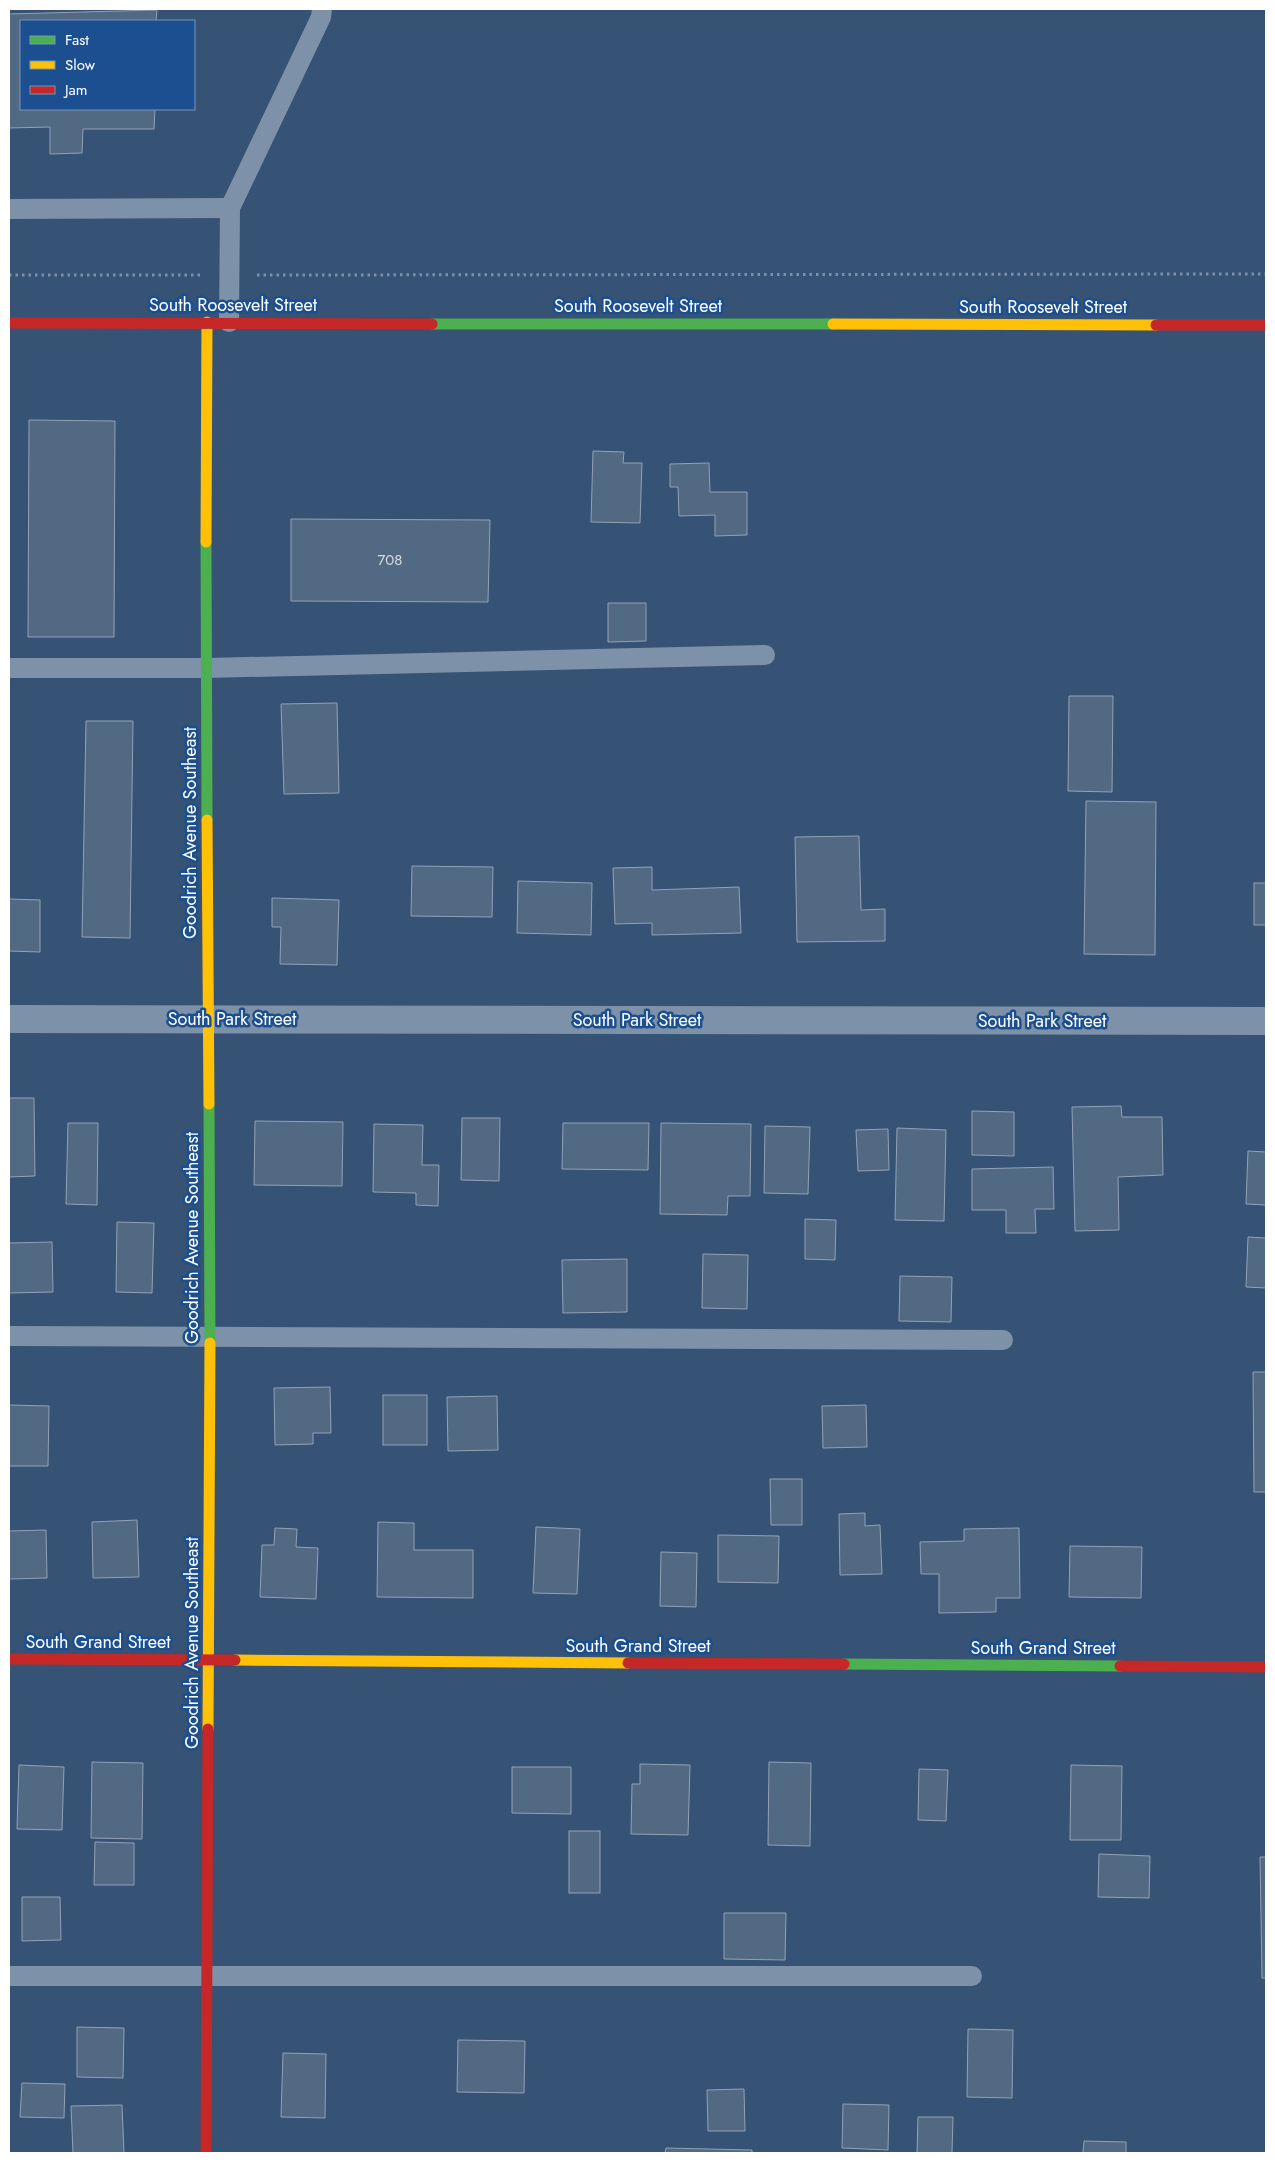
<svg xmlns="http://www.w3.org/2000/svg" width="1275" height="2162" viewBox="0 0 1275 2162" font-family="Jost,sans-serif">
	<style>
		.building { fill: #526984; stroke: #92a2b6 }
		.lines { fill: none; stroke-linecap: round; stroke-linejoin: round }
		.path { stroke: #7d92a8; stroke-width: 3; stroke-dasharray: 2.5 4; stroke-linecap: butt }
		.lane { stroke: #7d92a8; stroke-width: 20 }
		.street { stroke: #7d92a8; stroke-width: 28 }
		.fast { stroke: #4caf50; stroke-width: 11 }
		.slow { stroke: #ffc107; stroke-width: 11 }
		.jam { stroke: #c62828; stroke-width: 11 }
		.labels { text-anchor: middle; stroke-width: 5; stroke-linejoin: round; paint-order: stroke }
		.number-label { font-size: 15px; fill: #d4dae0 }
		.street-label { font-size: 18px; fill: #fff; stroke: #1b4f8f }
	</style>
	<rect width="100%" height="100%" fill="#365274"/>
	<g class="building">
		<path d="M157,10L156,21H21V109H155L154,129H83L82,153L50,154V127L9,128V14Z"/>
		<path d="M29,420L115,421L114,637H28Z"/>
		<path d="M593,451L624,452L623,463H642L640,523L591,522Z"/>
		<path d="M709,463L710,492H747V535L715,536V515L679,516L678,487H670V464Z"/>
		<path d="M291,519L490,520L488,602L291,601Z"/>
		<path d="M608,603H646V641L608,642Z"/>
		<path d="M1069,696H1113L1112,792L1068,791Z"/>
		<path d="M337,703L339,793L284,794L281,704Z"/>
		<path d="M86,721H133L130,938L82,937Z"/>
		<path d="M1086,801L1156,802L1155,955L1084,954Z"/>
		<path d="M859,836L861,910L885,909V941L797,942L795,837Z"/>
		<path d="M412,866L493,867L492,917L411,916Z"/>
		<path d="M652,867V890L739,887L741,933L652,935V923L615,924L613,868Z"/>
		<path d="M518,881L592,883L591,935L517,933Z"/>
		<rect x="1254" y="883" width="12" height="42"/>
		<path d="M272,898L339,900L337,965L280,964L281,927H272Z"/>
		<path d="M9,899L40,900V952L9,951Z"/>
		<path d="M9,1098H34L35,1176L9,1177Z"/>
		<path d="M1121,1106L1122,1117H1162L1163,1175L1118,1177L1119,1230L1075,1231L1072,1107Z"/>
		<path d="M972,1111L1014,1112V1156L972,1155Z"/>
		<path d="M462,1118H500L499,1181L461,1180Z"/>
		<path d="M255,1121L343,1122L342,1186L254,1185Z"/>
		<path d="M68,1123H98L97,1205L66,1204Z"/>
		<path d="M563,1123H649L648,1170L562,1169Z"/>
		<path d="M661,1123L751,1124L750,1196H728L727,1215L660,1214Z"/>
		<path d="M374,1124L423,1125L422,1165H439L438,1206L416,1205V1193L373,1192Z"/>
		<path d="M765,1126L810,1127L808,1194L764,1193Z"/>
		<path d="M897,1128L946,1130L944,1221L895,1220Z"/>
		<path d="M888,1129L889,1170L858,1171L856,1130Z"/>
		<path d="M1248,1151L1266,1152V1205L1246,1204Z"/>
		<path d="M1053,1167L1054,1209H1035L1036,1233H1006V1210H972V1169Z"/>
		<path d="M805,1219L836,1220L835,1260L805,1259Z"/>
		<path d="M117,1222L154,1223L152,1293L116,1292Z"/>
		<path d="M1248,1237L1266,1238V1288L1246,1287Z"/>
		<path d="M52,1242L53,1292L9,1293V1243Z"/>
		<path d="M703,1254L748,1255L747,1309L702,1308Z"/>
		<path d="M627,1259V1312L563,1313L562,1260Z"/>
		<path d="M900,1276L952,1277L951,1322L899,1321Z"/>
		<path d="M1253,1372H1266V1492H1254Z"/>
		<path d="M330,1387L331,1433H313V1444L275,1445L274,1388Z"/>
		<rect x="383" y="1395" width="44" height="50"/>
		<path d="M497,1396L498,1450L448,1451L447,1397Z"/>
		<path d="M9,1405L49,1406L48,1466H9Z"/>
		<path d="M866,1405L867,1447L823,1448L822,1406Z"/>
		<path d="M770,1479H802V1525H771Z"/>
		<path d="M865,1513V1526L880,1525L882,1574L840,1575L839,1514Z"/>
		<path d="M137,1520L139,1577L93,1578L92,1522Z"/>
		<path d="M378,1522L414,1523V1550H473V1598L377,1597Z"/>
		<path d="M536,1527L580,1529L577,1594L533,1593Z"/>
		<path d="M275,1528L297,1529L296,1547L318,1548L316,1599L260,1597L262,1545H274Z"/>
		<path d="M1019,1528L1020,1598H996V1612L939,1613V1574H921L920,1542L964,1541V1529Z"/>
		<path d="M46,1530L47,1578L9,1579V1531Z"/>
		<path d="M718,1535L779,1536L778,1583L718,1582Z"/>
		<path d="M1070,1546L1142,1547L1141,1598L1069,1597Z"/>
		<path d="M661,1552L697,1553L696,1607L660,1606Z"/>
		<path d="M92,1762L143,1763L142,1839L91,1838Z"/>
		<path d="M769,1762L811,1763L810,1846L768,1845Z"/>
		<path d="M640,1764L690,1765L688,1835L631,1834L632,1784H640Z"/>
		<path d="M19,1765L64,1767L62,1830L17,1829Z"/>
		<path d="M1071,1765L1122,1766L1121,1840H1070Z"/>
		<path d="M512,1767H571V1814L512,1813Z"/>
		<path d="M919,1769L948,1770L946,1821L918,1820Z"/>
		<rect x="569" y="1831" width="31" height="62"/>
		<path d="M95,1842L134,1843V1885H94Z"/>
		<path d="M1099,1854L1150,1856L1149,1898L1098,1897Z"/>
		<path d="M1260,1857H1266V1978H1262Z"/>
		<path d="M22,1897H60L61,1940L22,1941Z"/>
		<path d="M724,1913H786L785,1960L724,1959Z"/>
		<path d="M77,2027L124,2028L123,2078L77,2077Z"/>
		<path d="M968,2029L1013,2030L1012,2098L967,2097Z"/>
		<path d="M458,2040L525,2041L524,2093L457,2092Z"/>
		<path d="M283,2053L326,2054L325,2118L281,2117Z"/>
		<path d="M22,2083L65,2084L64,2118L20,2117Z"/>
		<path d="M744,2089L745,2131H708L707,2090Z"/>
		<path d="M843,2104L889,2105L888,2150L842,2148Z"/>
		<path d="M122,2105L124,2153H73L71,2106Z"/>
		<path d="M918,2117H953L952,2153H917Z"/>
		<path d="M1084,2141L1126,2142V2153H1083Z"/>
		<path d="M666,2148L752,2150V2153H665Z"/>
	</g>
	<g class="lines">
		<g class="path">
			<path d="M9,275H201"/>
			<path d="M257,275L1266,274"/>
		</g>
		<g class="lane">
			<path d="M9,209L230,208"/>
			<path d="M229,322L230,208L321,17L322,9"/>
			<path d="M9,668H206L765,655"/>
			<path d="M9,1336L1003,1340"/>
			<path d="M9,1976H972"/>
		</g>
		<path class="street" d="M9,1019L1266,1021"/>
		<g class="fast">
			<path d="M432,324H833"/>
			<path d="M206,542L207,820"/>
			<path d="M209,1104L210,1343"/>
			<path d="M844,1664L1120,1666"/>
		</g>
		<g class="slow">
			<path d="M833,324L1156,325"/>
			<path d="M206,542L207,322"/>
			<path d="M207,820L209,1104"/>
			<path d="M235,1660L628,1663"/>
			<path d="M208,1729L210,1343"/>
		</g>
		<g class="jam">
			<path d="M9,323L432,324"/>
			<path d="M1156,325H1266"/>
			<path d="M9,1659L235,1660"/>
			<path d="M628,1663L844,1664"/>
			<path d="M1120,1666L1266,1667"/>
			<path d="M206,2153L208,1729"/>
		</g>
	</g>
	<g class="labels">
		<g class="number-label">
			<text x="390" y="565">708</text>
		</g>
		<g class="street-label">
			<text x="233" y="311">South Roosevelt Street</text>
			<text x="638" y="312">South Roosevelt Street</text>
			<text x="1043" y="313">South Roosevelt Street</text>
			<text transform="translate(190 833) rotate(-90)" y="6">Goodrich Avenue Southeast</text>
			<text x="232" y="1025">South Park Street</text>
			<text x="637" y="1026">South Park Street</text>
			<text x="1042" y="1027">South Park Street</text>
			<text transform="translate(192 1238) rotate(-90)" y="6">Goodrich Avenue Southeast</text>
			<text x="98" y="1648">South Grand Street</text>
			<text transform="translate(192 1643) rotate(-90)" y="6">Goodrich Avenue Southeast</text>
			<text x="638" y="1652">South Grand Street</text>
			<text x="1043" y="1654">South Grand Street</text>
		</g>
	</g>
	<rect width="1275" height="2162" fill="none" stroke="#ffffff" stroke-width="20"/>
	<rect x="20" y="20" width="175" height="90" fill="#1b4f8f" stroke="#7695bc"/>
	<rect x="30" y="36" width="25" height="8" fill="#4caf50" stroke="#7695bc"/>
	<text x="65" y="45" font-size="15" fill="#ffffff">Fast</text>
	<rect x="30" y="61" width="25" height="8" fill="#ffc107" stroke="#7695bc"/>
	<text x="65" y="70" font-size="15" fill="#ffffff">Slow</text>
	<rect x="30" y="86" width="25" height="8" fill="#c62828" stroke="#7695bc"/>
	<text x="65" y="95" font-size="15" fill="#ffffff">Jam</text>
</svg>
